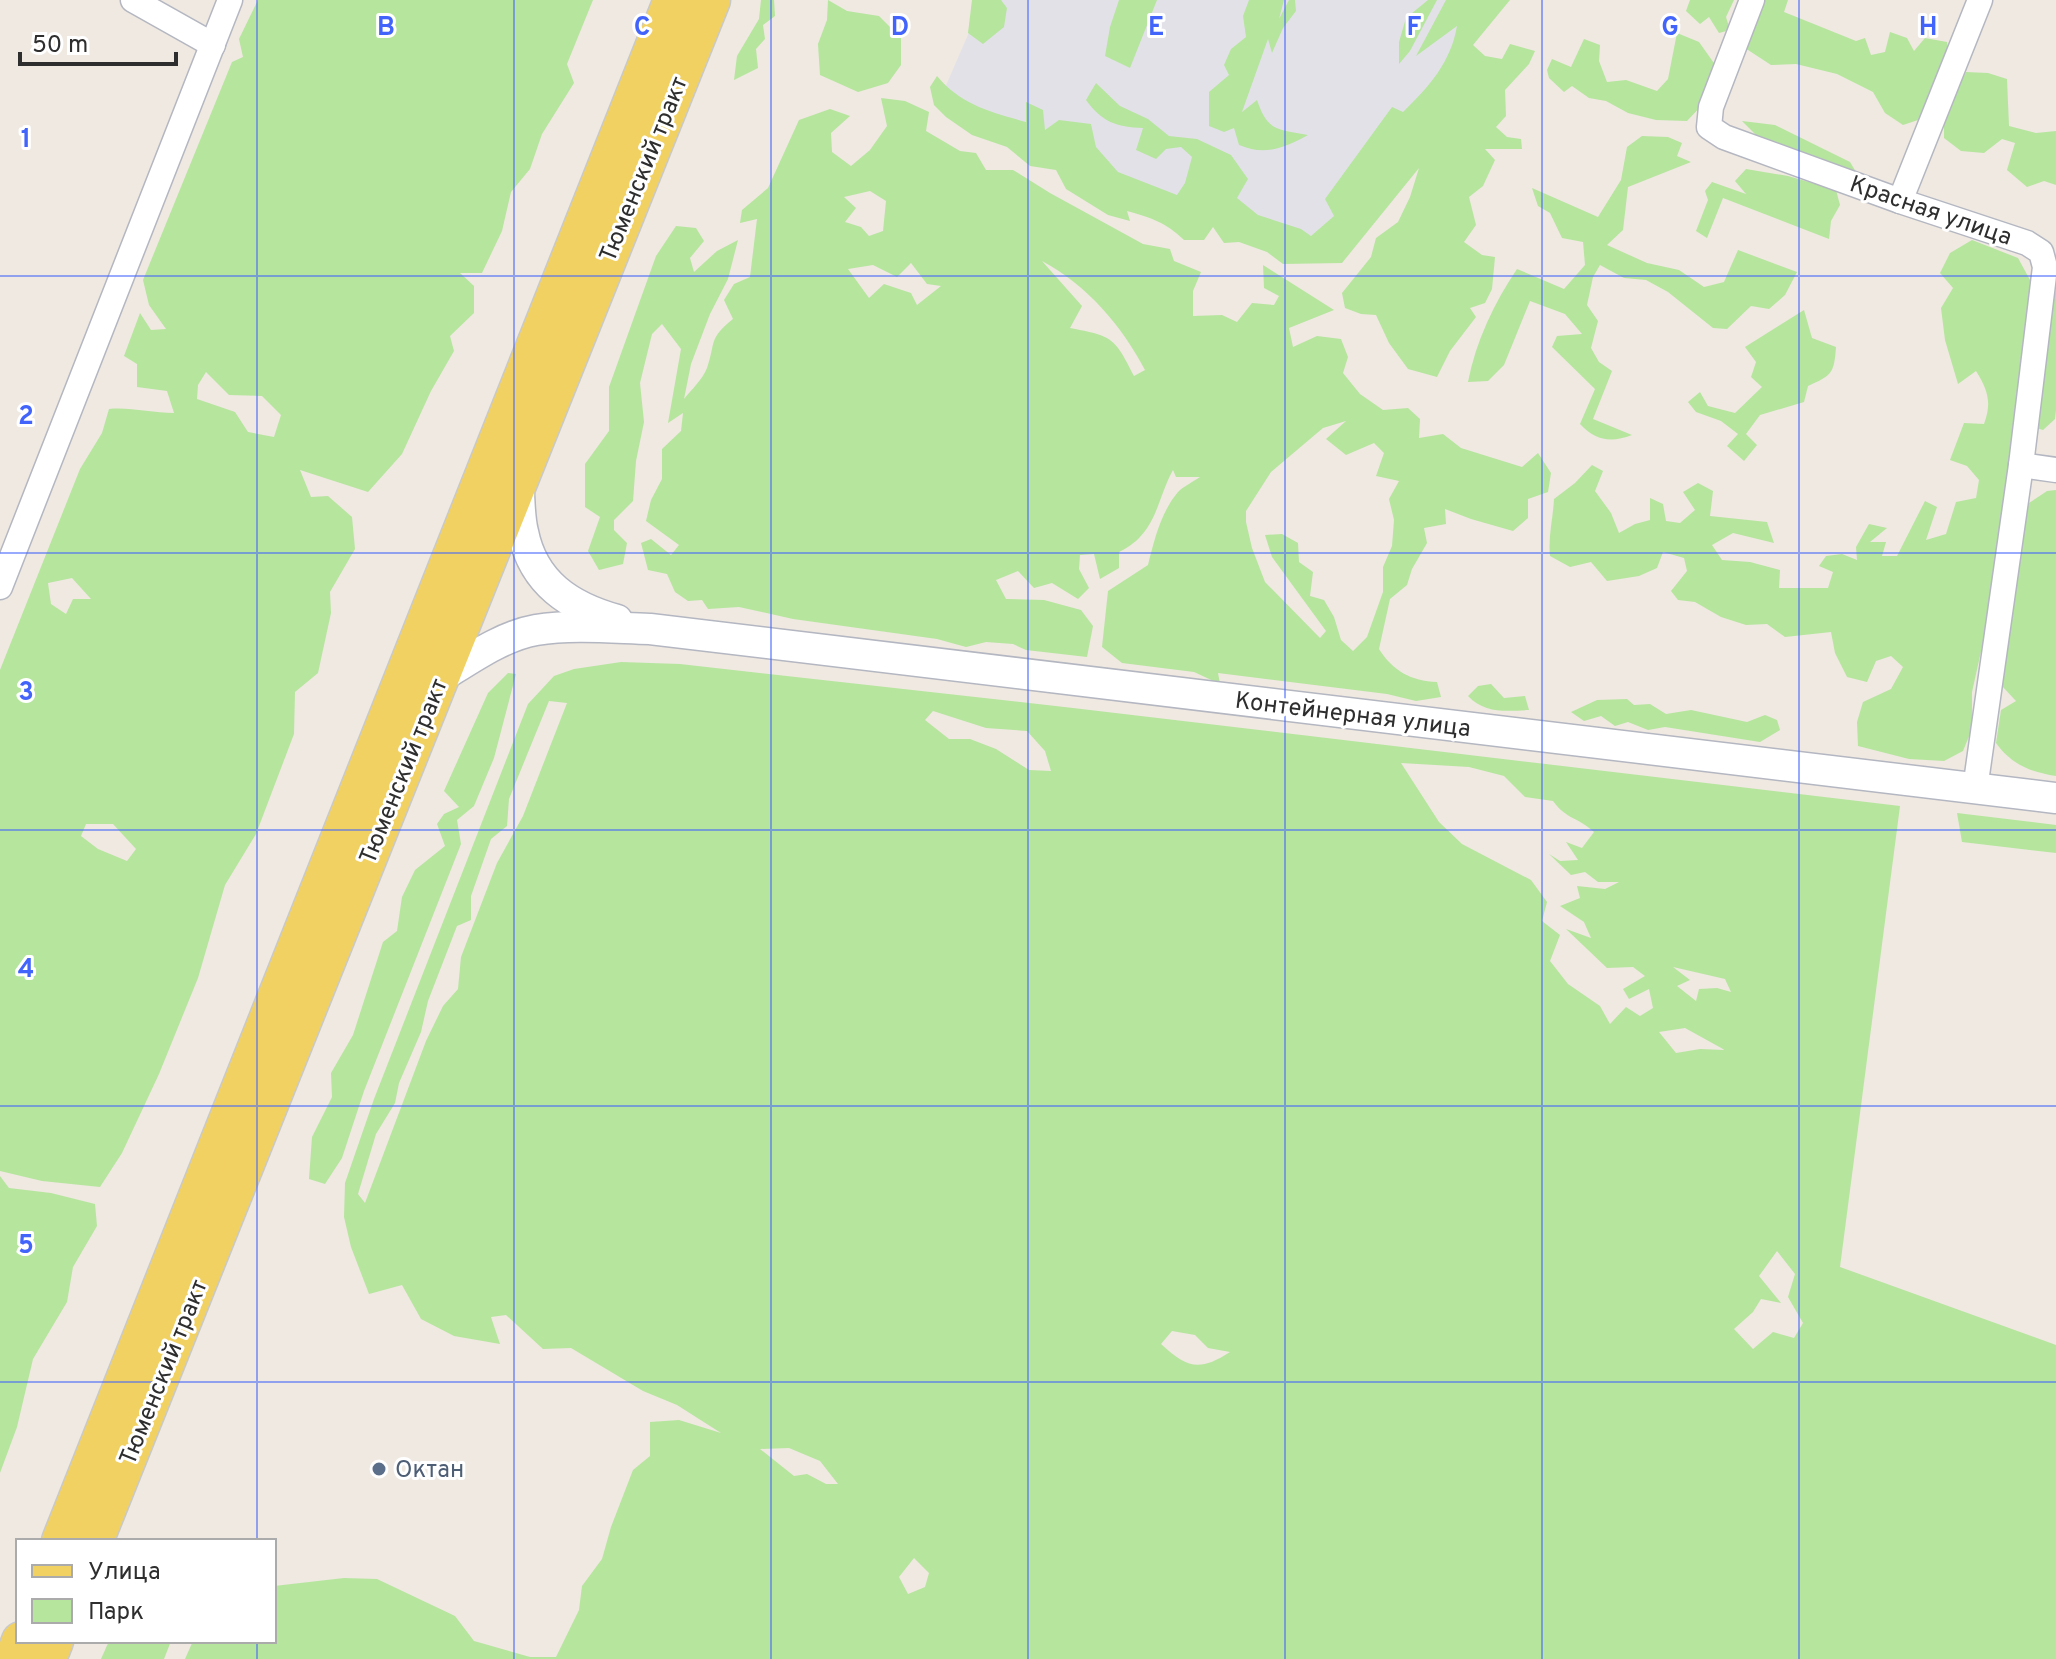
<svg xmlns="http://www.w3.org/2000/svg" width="2056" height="1659" viewBox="0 0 2056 1659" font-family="Overpass,sans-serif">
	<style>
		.industrial { fill: #e3e1e8 }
		.green { fill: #b6e59e; fill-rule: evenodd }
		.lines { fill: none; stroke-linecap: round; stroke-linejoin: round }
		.minor-casing { stroke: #b4b7c1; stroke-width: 27 }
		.tertiary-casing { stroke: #b4b7c1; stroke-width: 33 }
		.primary-casing { stroke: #c9c9c9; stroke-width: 41 }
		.minor { stroke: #fff; stroke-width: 24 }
		.tertiary { stroke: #fff; stroke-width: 30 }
		.primary { stroke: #f2d163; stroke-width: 38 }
		.grid { fill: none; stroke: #4264fb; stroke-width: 2; stroke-opacity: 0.55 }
		.service-dot { fill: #5c6f8a; stroke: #fff; stroke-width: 3 }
		.labels { text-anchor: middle; stroke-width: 6; stroke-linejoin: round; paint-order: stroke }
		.street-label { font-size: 24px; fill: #2e2e2e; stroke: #fff }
		.service-label { font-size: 24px; fill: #4e5e75; stroke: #fff; text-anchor: start }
		.grid-label { font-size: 26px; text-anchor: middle; font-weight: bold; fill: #4264fb; stroke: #fff; stroke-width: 6; stroke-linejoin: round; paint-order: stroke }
	</style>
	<rect width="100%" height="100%" fill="#efe9e1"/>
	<path class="industrial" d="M983,0H1499L1342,263L1050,146L941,97Z"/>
	<g class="green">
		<path d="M258,0H593L567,64L574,83L542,134L530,169L511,192L502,231L482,273H460L474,286V313L450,336L454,351L431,391L402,454L368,492L300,470L311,497L328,496L352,517L355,549L330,592L331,613L318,673L295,692L294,734L256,834L225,885L198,978L159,1074L122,1153L100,1187L42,1181L0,1171V670L80,469L102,433L109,409C130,407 152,413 174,413L167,391L137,387V364L124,356L140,313L151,330L166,329L149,305L143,280L232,62L243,57L239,39ZM206,372L229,395L262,396L281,415L274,437L248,432L235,412L197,399L198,385ZM72,578L91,599H73L66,614L51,604L48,583ZM86,824H113L136,849L127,861L98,849L81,836Z"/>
		<path d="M761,0H774L775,16L763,25L765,39L756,49L758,68L734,80L737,56L759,19Z"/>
		<path d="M828,0L847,11L879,16L901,38V65L888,83L858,92L820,75L818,44L827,20Z"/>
		<path d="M972,0H1001L1007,8L1004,27L983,44L968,33Z"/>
		<path d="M1119,0H1157L1130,68L1105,56L1110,27Z"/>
		<path d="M1249,0H1284L1279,19L1289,0H1295L1296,11L1283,28L1272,53L1268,39L1242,112L1257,100C1268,132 1277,129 1308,135C1284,148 1265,156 1239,145L1234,128L1224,132L1209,126V92L1229,75L1224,65L1231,49L1246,37L1243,16Z"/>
		<path d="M1428,0H1437L1410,51L1399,64V42L1406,18Z"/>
		<path d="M1446,0H1510L1473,45L1485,56L1502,59L1510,44L1535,51L1529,64L1505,90L1506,116L1496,127L1507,137L1521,139L1522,149H1485L1495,160L1483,186L1469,197L1476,225L1464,242L1482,255L1495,257L1492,289L1485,303L1470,308L1476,317L1450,351L1437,377L1408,369L1389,343L1376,315L1361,314L1345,308L1342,293L1371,257L1376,238L1398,222L1410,197L1419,168L1342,263L1283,264L1267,252L1239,242L1224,243L1213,227L1204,240H1184C1165,222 1152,218 1127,211L1130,221L1108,215L1066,189L1056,170L1030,166L1007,147L972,135L946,117L934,105L930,87L937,76C961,105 991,112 1026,122V102L1043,110L1045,130L1059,120L1091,124L1096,147L1118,172L1177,195L1185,183L1192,157L1181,147L1166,149L1156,159L1136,150L1143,128C1116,127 1102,122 1086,100L1096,83L1120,106L1148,119L1169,136L1197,139L1231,155L1248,179L1237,198L1258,215L1301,229L1311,236L1334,216L1325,199L1392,107L1403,112C1429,87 1451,62 1457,26L1416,56Z"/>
		<path d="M1690,0H1734L1726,17L1730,30L1719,33L1709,17L1700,24L1686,11Z"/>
		<path d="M1764,0H1788L1784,12L1856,41L1865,38L1871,55L1885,52L1890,32L1907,38L1914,51L1925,38L1947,42L1949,58L1930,106L1918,120L1903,125L1885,113L1873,92L1837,74L1796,64L1771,65L1745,48Z"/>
		<path d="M1677,33L1699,42L1716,66L1704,103L1687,121L1656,120L1628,113L1606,101L1589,98L1572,86L1564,92L1549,78L1547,70L1552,59L1571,67L1584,39L1600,45L1599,61L1607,82L1626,80L1657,91L1668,79Z"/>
		<path d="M1966,72L1988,73L2007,79L2009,126L2036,133L2056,131V185L2044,181L2027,187L2007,170L2015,143L2002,139L1984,153L1961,151L1944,138V116Z"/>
		<path d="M881,98L905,101L929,112L926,131L960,151L976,153L986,170H1013L1050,193L1143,244L1170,249L1174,261L1201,272L1193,291V316L1222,315L1237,322L1252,303L1274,305L1279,296L1264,288L1263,265L1334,310L1289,328L1293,347L1317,336L1341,339L1348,357L1343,373L1360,394L1383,410L1408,408L1420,419L1419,438L1443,434L1461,448L1522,467L1538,453L1551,473L1548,492L1528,499V518L1513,531L1471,519L1445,509L1446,524L1424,528L1427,543L1412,569L1407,585L1390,599L1379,649C1393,671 1411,681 1437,682L1441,697L1416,701L1387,694L1218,673L1220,684L1194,672L1122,663L1102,647L1108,591L1148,565C1154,541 1161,512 1178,492C1184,486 1193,482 1200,477H1176L1173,470C1156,501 1157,534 1119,552V568L1100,579L1094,554L1080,555L1079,569L1089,588L1078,599L1052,583L1034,588L1018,571L996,580L1006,599L1044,600L1081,610L1093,626L1087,657L1026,650L1013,644L986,642L966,647L937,639L793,619L739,607L708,609L702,600L688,601L675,592L667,574L648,570L641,543L651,539L671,555L679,545L646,521L651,500L662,479V449L681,431L683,413L668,423L681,349L662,324L652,334L640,383L644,422L636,461L633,501L614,520V530L627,543L623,564L599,570L588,551L600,517L585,507V464L609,431V387L656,256L676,226L696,228L704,241L690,258L694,272L717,251L738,240L728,279L710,314L691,364L684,399C691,390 703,379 707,368C716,342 708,339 733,319L724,300L734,284L750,277L757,219L740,223L742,210L768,188L799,120L830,109L850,116L831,133L832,152L851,166L870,150L887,126ZM870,191L886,201L883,231L869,236L861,227L845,222L856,208L844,197ZM1042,261C1087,285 1122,326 1145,370L1134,376C1115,338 1113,336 1070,328L1082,306ZM911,263L927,284L941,286L917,305L911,293L884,284L869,298L848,269L873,265L897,277ZM1346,421L1326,439L1346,455L1374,443L1384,453L1376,476L1399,481L1389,499L1394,520L1392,546L1383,567V592L1367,637L1353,651L1341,640L1334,617L1324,600L1310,596L1313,572L1299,562L1298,543L1282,534L1265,535L1272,557L1326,631L1320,638L1265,582L1252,548L1246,522V511L1271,472L1323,428Z"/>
		<path d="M1742,121L1775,125L1850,162L1859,177L1762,141Z"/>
		<path d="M1642,136L1668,137L1682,143L1677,156L1691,162L1628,187L1623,230L1607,245L1647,263L1679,270L1704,287L1724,282L1738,250L1797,272L1785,295L1769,309L1751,306L1727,329L1713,328L1668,292L1646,280L1624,278L1600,265L1593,277L1587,305L1598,321L1591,348L1599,362L1612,371L1593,419L1632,435C1611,443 1596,441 1580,424L1595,389L1552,347L1557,336L1582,334L1565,314L1530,301L1504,365L1488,381L1468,382C1476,341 1494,303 1517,269L1564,289L1585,265L1583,242L1562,238L1550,213L1538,206L1532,188L1598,217L1621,180L1627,147Z"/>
		<path d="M1746,169L1788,176L1836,190L1840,205L1831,221L1829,239L1723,198L1707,238L1696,231L1708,200L1705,191L1712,182L1746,194L1735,181Z"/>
		<path d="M1972,240L2018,258L2030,280L2027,350L1994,593L1972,692V729L1963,751L1944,761L1909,759L1858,746L1857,722L1863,702L1891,689L1903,667L1891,656L1876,661L1867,682L1847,677L1835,653L1831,632L1785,637L1767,624L1746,625L1721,617L1695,602L1678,600L1671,591L1687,571L1684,558L1663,552L1657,568L1639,576L1607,581L1591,562L1570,567L1550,556C1548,536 1553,519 1554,499L1575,483L1592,465L1603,471L1595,491L1611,513L1619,533L1635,524L1650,520V498L1663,504L1666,521L1680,523L1695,510L1683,492L1698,483L1713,491L1710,516L1767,522L1774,543L1733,533L1712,545L1722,560L1750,562L1780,570L1779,588H1828L1833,572L1819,566L1826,556L1842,554L1857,560L1856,547L1869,524L1887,528L1870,542H1886L1882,556H1897L1925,501L1937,507L1926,540L1946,534L1956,502L1976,498L1979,480L1967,466L1950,460L1964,423L1984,424C1992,403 1988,390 1976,371L1958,384L1945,340L1941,308L1953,288L1940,273L1950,253Z"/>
		<path d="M2056,288V410L2055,419L2043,430L2033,427Z"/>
		<path d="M1804,310L1812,338L1836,347C1834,374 1832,375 1808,386L1804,402L1760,415L1746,434L1757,445L1744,461L1727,446L1738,434L1721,421L1696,412L1688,402L1700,392L1708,406L1735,413L1762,387L1751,377L1756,362L1745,347Z"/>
		<path d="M2056,490V776C2030,772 2011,764 1996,743L2001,710L2016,701L2001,685L2026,505L2047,491Z"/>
		<path d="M621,662L680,664L1073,708L1900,806L1840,1267L2056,1345V1659H185L193,1641H274V1586L344,1578L377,1579L455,1616L474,1641L530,1657H556L579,1610L582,1586L602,1559L611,1527L633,1470L650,1456V1422L679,1420L721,1433L677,1405L643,1391L571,1348L543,1349L506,1315L491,1317L500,1344L454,1336L421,1319L402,1285L369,1294L351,1247L344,1217L345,1183L374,1099L528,704L554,676L574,669ZM549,701L567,703L523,816L497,863L461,957L458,989L443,1006L426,1041L365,1203L358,1194L376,1134L395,1103L399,1083L421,1032L428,1001L457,926L471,920V896L491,839L507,826L509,799ZM933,711L986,728L1027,731L1045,751L1051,771L1029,770L996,749L970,739H949L925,720ZM1401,763L1469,767L1504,776L1525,797L1553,801C1567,820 1578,817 1594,832L1582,848L1566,842L1578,860L1560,861L1549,854L1571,875L1585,872L1598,882H1619L1605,889L1577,886L1580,898L1560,906L1584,922L1591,938L1566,929L1607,968L1633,967L1645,976L1623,989L1629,999L1649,989L1653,1008L1640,1016L1626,1007L1610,1024L1600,1006L1568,984L1550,961L1560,935L1542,921L1547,902L1531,880L1462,844L1439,822ZM1673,967L1725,979L1731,992L1717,988L1699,989L1696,1001L1677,986L1690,980ZM1685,1028L1723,1049L1724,1050L1700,1049L1676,1053L1659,1032ZM1777,1251L1795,1274L1788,1297L1803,1323L1794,1338L1773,1332L1753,1349L1734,1329L1753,1312L1761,1299L1781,1303L1759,1276ZM1172,1331L1195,1335L1208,1348L1230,1352C1199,1372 1187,1368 1161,1344ZM789,1448L820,1461L838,1484H826L807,1474L794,1476L760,1449ZM914,1558L929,1573L925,1587L908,1594L899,1577Z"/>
		<path d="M508,673L516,674L494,758L474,806L457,820L461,844L364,1091L342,1158L325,1184L309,1179L312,1137L332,1097L331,1073L353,1035L383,942L397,931L402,897L415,870L445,846L437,824L444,814L459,807L444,791L488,693Z"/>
		<path d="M1491,684L1504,698L1525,696L1529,710C1506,711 1485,714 1468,696L1478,686Z"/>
		<path d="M1627,699L1634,705L1650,704L1666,714L1691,710L1747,722L1765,715L1777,720L1780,730L1760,742L1665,727L1648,730L1628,722L1615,726L1601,716L1584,721L1571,712L1597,700Z"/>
		<path d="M1957,813L2056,825V853L1962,842Z"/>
		<path d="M0,1176L9,1188L51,1193L95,1204L97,1226L73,1267L67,1302L33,1359L17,1427L0,1473Z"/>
		<path d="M109,1641H171L164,1659H101Z"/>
	</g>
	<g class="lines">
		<defs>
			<g id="minor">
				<path d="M133,0L213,45"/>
				<path d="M1752,0L1711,107L1709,127L1724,137L1900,201L2027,243L2041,252L2045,267L2021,465L1975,789"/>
				<path d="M1900,201L1980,0"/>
				<path d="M2021,465L2056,470"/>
				<path d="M0,587L230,0"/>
			</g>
			<g id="tertiary">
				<path d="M518,483C520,499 519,517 523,532C533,583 570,607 617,620"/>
				<path d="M441,677C470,659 502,636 536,630C573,624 613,628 650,629L2056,798"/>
			</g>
			<g id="primary">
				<path d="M61,1541L673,0"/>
				<path d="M94,1541L711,0"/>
				<path d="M14,1659L21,1641"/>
				<path d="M47,1659L54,1641"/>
			</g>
		</defs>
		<use href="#minor" class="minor-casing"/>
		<use href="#tertiary" class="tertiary-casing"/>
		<use href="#primary" class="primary-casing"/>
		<use href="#minor" class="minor"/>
		<use href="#tertiary" class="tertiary"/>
		<use href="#primary" class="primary"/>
	</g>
	<path class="grid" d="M257,0V1541M514,0V1659M771,0V1659M1028,0V1659M1285,0V1659M1542,0V1659M1799,0V1659M0,276H2056M0,553H2056M0,830H2056M0,1106H2056M0,1382H2056M257,1641V1659"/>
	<circle class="service-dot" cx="379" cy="1469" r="8"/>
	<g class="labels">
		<g class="street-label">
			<text transform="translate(643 169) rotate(-68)" y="8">Тюменский тракт</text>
			<text transform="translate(1931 210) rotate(19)" y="8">Красная улица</text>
			<text transform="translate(1353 714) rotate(7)" y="8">Контейнерная улица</text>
			<text transform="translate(403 771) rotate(-68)" y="8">Тюменский тракт</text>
			<text transform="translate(163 1372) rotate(-68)" y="8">Тюменский тракт</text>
		</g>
		<g class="service-label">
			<text x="395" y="1477">Октан</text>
		</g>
	</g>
	<g class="grid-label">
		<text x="386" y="35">B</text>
		<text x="642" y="35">C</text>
		<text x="900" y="35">D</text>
		<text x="1156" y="35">E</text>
		<text x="1414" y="35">F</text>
		<text x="1670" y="35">G</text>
		<text x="1928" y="35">H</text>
		<text x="26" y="147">1</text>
		<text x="26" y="424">2</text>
		<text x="26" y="700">3</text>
		<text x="26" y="977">4</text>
		<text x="26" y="1253">5</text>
	</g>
	<rect x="16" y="1539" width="260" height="104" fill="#ffffff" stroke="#ababab" stroke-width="2"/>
	<rect x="32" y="1565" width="40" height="12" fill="#f2d163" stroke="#ababab" stroke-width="2"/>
	<text x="88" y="1579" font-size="24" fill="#2e2e2e">Улица</text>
	<rect x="32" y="1599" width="40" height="24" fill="#b6e59e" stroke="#ababab" stroke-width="2"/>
	<text x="88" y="1619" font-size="24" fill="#2e2e2e">Парк</text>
	<path d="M20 52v12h156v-12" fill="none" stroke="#2e2e2e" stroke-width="4"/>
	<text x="32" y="52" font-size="24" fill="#2e2e2e" stroke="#ffffff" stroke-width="6" paint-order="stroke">50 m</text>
</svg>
